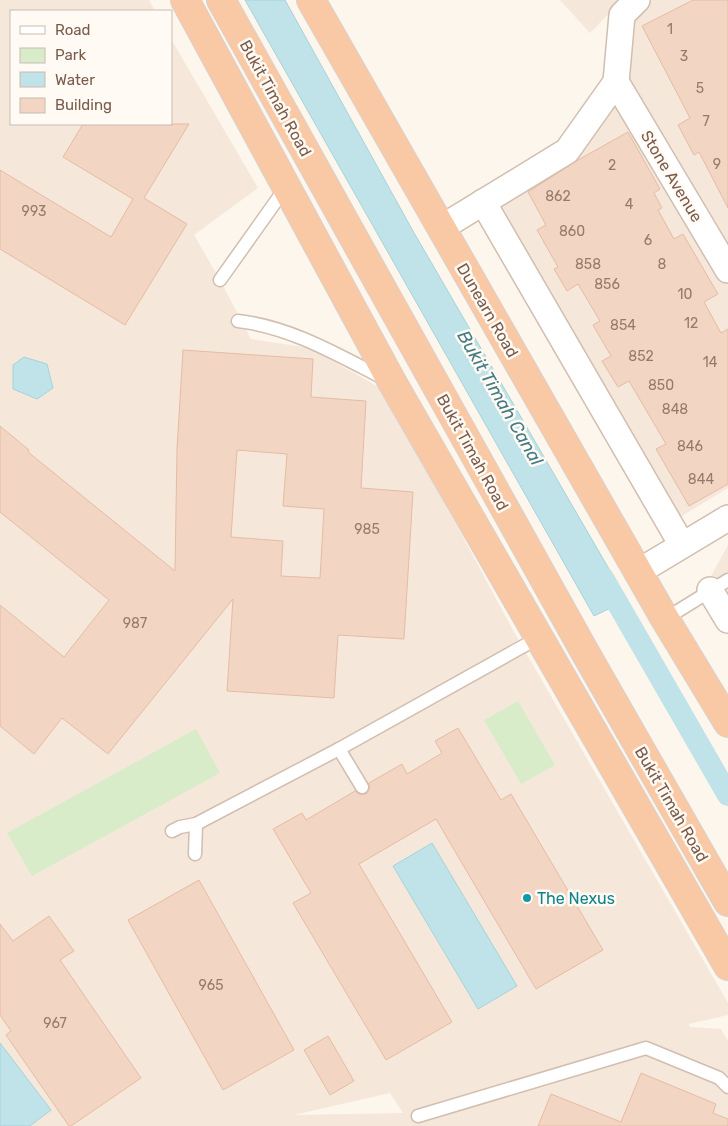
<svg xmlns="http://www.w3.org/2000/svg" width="728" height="1126" viewBox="0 0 728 1126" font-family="Rubik,sans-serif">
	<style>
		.residential { fill: #f5e8da; fill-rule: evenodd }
		.green { fill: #d8ecc9 }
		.water { fill: #bfe3e8; stroke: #a5d3da }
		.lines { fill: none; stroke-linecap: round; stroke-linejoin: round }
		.canal { stroke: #bfe3e8; stroke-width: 22 }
		.building { fill: #f3d5c3; stroke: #e6bba3; fill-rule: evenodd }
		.service-casing { stroke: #d1beb0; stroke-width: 15 }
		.minor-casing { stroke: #d1beb0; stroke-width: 28 }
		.trunk-casing { stroke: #dad1cd; stroke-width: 30 }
		.service { stroke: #fff; stroke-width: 12 }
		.minor { stroke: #fff; stroke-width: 25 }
		.trunk { stroke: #f9c8a4; stroke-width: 28 }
		.culture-dot { fill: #0f9aa8; stroke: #fffaf3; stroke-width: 2 }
		.labels { text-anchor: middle; stroke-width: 5; stroke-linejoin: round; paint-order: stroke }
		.number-label { font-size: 14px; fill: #987a6a }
		.street-label { font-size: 16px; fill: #7a5c4d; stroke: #fffaf3 }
		.culture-label { font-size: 16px; fill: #0d838f; stroke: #fffaf3; text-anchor: start }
		.water-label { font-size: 18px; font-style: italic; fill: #437c86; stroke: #fffaf3 }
	</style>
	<rect width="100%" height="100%" fill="#fdf6ec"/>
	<g class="residential">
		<path d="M0,0H149L155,11H11V124H171V39L258,188L194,235L220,280L251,339L310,348L384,390L514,632L728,1003V1015L689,1024L690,1027L721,1029L728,1041V1126H0ZM390,1093L403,1113L294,1115Z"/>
		<path d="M560,0H622L590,33Z"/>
		<path d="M652,0H728V488L677,519L488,204L564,148L632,21Z"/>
		<path d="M728,545V607L710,578Z"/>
	</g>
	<g class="green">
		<path d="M518,701L555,765L521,784L484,720Z"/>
		<path d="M196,729L220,773L32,876L7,833Z"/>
	</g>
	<g class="water">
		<path d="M245,0H285L413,231L627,600L594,616Z"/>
		<path d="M24,357L47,364L53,388L37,399L13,389V365Z"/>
		<path d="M432,843L517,986L478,1009L393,866Z"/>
		<path d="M0,1043L51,1110L30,1126H0Z"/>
	</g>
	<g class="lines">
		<path class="canal" d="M603,578L728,795"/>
	</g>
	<g class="building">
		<path d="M693,0H728V208L699,152L694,155L678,125L690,118L642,26Z"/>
		<path d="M83,124H189L144,198L187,224L125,325L0,249V170L111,237L133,199L63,157Z"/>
		<path d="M628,132L660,189L654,193L662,208L658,210L674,239L683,234L718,294L704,302L721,333L728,329V484L689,506L656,449L666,444L629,381L618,387L602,361L611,356L593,325L600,321L578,284L567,291L554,269L558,267L537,230L546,225L528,192L578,160Z"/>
		<path d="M183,350L313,359L311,397L366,401L361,488L413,492L404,639L338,635L334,698L227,691L233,599L108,754L62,718L34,754L0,726V605L64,657L109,600L0,512V426L29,450L28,452L175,571L177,449ZM237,450L287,454L283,506L324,509L320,578L281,576L283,541L231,537Z"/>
		<path d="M458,728L501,800L511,794L603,950L536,989L436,819L359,864L452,1022L386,1060L293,903L311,893L273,829L302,813L306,820L355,791L359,794H366L369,790V783L402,764L407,774L442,753L435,741Z"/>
		<path d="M199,880L294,1050L223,1090L128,920Z"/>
		<path d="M49,916L74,951L60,960L141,1078L71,1126H69L6,1035L11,1031L0,1015V924L13,941Z"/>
		<path d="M328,1036L354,1081L330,1095L304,1050Z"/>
		<path d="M641,1073L716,1104L713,1113L728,1119V1126H538L551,1094L621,1122Z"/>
	</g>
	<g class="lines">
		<defs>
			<g id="service">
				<path d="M220,280L279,197L283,184"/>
				<path d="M238,321C291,327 338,355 385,379"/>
				<path d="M665,619L728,580"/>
				<path d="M339,749L362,787"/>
				<path d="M172,831L180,827L196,824L339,749L538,638"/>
				<path d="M195,854L196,824"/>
				<path d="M418,1116L646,1048L719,1078L728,1087"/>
			</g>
			<g id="minor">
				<path d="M616,82L728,270"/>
				<path d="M483,202L682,545"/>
				<path d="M441,228L567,151L616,82L622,15L637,0"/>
				<path d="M638,572L728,518"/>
				<path d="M710,590L728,620"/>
			</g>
			<g id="trunk">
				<path d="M185,0L392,382L728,966"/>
				<path d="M221,0L586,654L728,902"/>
				<path d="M311,0L665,619L728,723"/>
			</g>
		</defs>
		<use href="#service" class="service-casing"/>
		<use href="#minor" class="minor-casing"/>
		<use href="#trunk" class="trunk-casing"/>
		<use href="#service" class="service"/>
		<use href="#minor" class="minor"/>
		<use href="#trunk" class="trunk"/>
	</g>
	<circle class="culture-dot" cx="527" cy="898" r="5"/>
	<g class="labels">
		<g class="number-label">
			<text x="670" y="34">1</text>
			<text x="684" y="61">3</text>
			<text x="700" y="93">5</text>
			<text x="706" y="126">7</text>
			<text x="717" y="169">9</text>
			<text x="612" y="170">2</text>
			<text x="558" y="201">862</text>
			<text x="629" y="209">4</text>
			<text x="34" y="216">993</text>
			<text x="572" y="236">860</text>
			<text x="648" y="245">6</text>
			<text x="588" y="269">858</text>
			<text x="662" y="269">8</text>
			<text x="607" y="289">856</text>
			<text x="685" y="299">10</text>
			<text x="691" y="328">12</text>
			<text x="623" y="330">854</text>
			<text x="641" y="361">852</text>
			<text x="710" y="367">14</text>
			<text x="661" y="390">850</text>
			<text x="675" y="414">848</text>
			<text x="690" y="451">846</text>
			<text x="701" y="484">844</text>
			<text x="367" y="534">985</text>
			<text x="135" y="628">987</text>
			<text x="211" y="990">965</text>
			<text x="55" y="1028">967</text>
		</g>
		<g class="street-label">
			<text transform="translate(276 98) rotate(61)" y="6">Bukit Timah Road</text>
			<text transform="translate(672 176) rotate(59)" y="6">Stone Avenue</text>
			<text transform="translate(488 310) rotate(60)" y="6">Dunearn Road</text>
			<text transform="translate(473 452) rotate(61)" y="6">Bukit Timah Road</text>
			<text transform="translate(672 804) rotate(60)" y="6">Bukit Timah Road</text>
		</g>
		<g class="culture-label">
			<text x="537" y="904">The Nexus</text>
		</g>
		<g class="water-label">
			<text transform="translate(500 398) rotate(60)" y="6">Bukit Timah Canal</text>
		</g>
	</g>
	<rect x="10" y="10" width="162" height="115" fill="#fffaf3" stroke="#cabbb1"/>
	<rect x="20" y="26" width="25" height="8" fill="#ffffff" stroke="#cabbb1"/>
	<text x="55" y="35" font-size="15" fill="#7a5c4d">Road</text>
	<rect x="20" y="48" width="25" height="15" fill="#d8ecc9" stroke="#cabbb1"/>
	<text x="55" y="60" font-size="15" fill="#7a5c4d">Park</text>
	<rect x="20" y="72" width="25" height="15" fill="#bfe3e8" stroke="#cabbb1"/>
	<text x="55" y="85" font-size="15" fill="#7a5c4d">Water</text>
	<rect x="20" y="98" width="25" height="15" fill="#f3d5c3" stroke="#cabbb1"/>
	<text x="55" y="110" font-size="15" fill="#7a5c4d">Building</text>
</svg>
